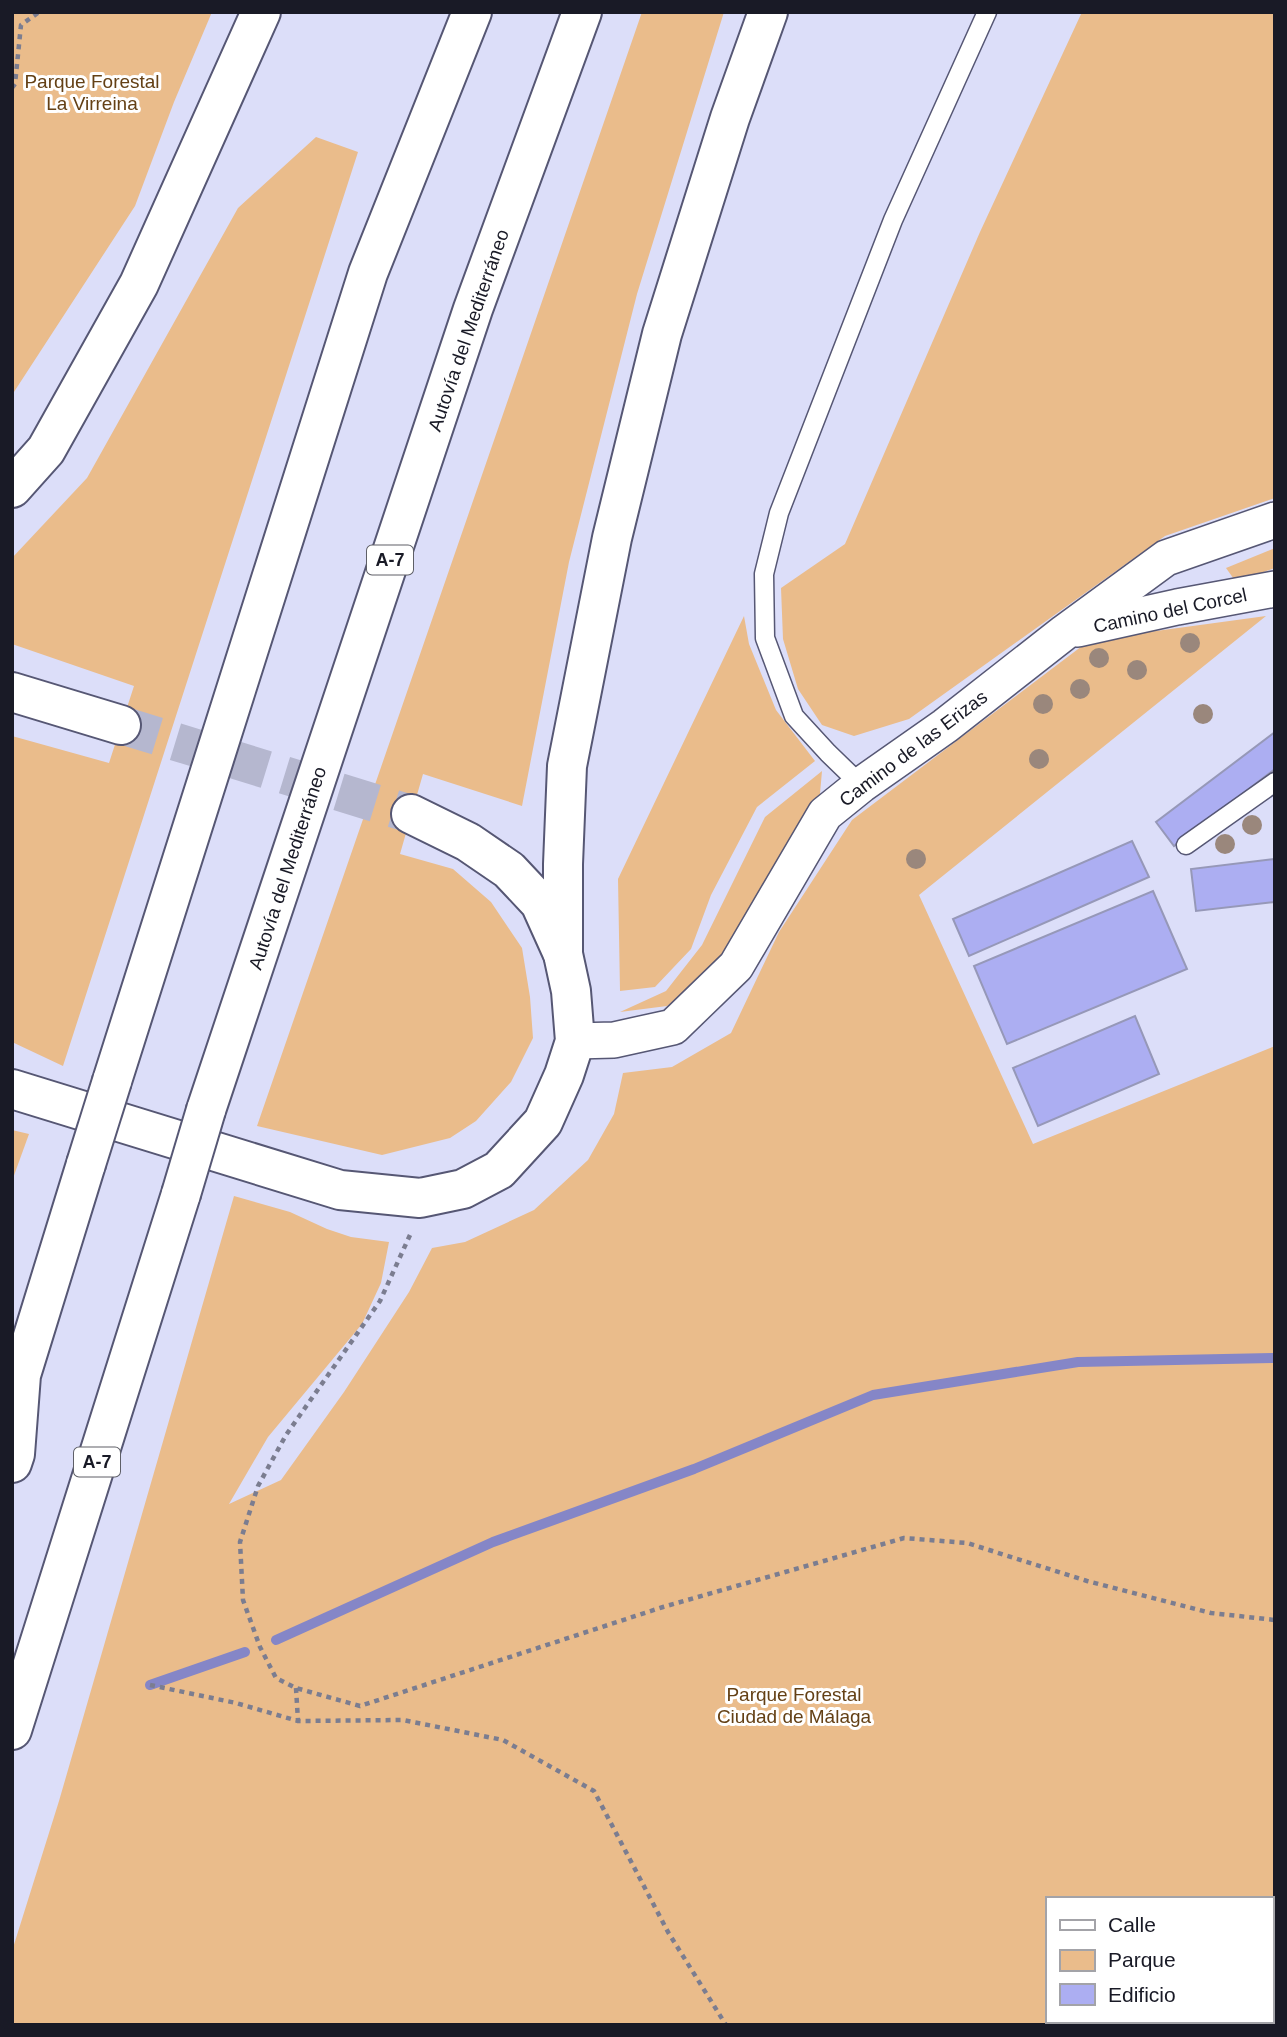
<svg xmlns="http://www.w3.org/2000/svg" width="1287" height="2037" viewBox="0 0 1287 2037" font-family="Helvetica,sans-serif">
	<style>
		.green { fill: #eabc8b; fill-rule: evenodd }
		.lines { fill: none; stroke-linecap: round; stroke-linejoin: round }
		.stream { stroke: #8586c7; stroke-width: 10 }
		.building { fill: #acaef2; stroke: #9698b8; stroke-width: 2 }
		.primary-tunnel { stroke: #b5b7cf; stroke-width: 38; stroke-dasharray: 38 19; stroke-linecap: butt }
		.service-casing { stroke: #565774; stroke-width: 21 }
		.minor-casing { stroke: #565774; stroke-width: 38 }
		.primary-casing { stroke: #565774; stroke-width: 42 }
		.motorway-casing { stroke: #565774; stroke-width: 42 }
		.path { stroke: #7b7d90; stroke-width: 4.5; stroke-dasharray: 5 5; stroke-linecap: butt }
		.service { stroke: #fff; stroke-width: 18 }
		.minor { stroke: #fff; stroke-width: 35 }
		.primary { stroke: #fff; stroke-width: 38 }
		.motorway { stroke: #fff; stroke-width: 38 }
		.motorway-bridge-casing { stroke: #565774; stroke-width: 42; stroke-linecap: butt }
		.motorway-bridge { stroke: #fff; stroke-width: 38 }
		.tree { fill: #9a877c }
		.labels { text-anchor: middle; stroke-width: 6; stroke-linejoin: round; paint-order: stroke }
		.shield { fill: #fff; stroke: #5e5f67; stroke-width: 2 }
		.shield-label { font-size: 18px; font-weight: bold; fill: #191a26 }
		.park-label { font-size: 19px; fill: #644015; stroke: #fff }
		.street-label { font-size: 19px; fill: #191a26; stroke: #fff }
	</style>
	<rect width="100%" height="100%" fill="#dcdef9"/>
	<g class="green">
		<path d="M12,12H212L174,102L135,206L12,395Z"/>
		<path d="M642,12H724L637,294L569,562L522,806L423,774L400,854L453,869L491,902L522,948L530,997L533,1038L511,1082L476,1121L450,1138L382,1155L257,1126Z"/>
		<path d="M1082,12H1275V498L1165,536L909,719L854,736L822,725L798,689L783,639L781,588L845,544L980,232Z"/>
		<path d="M316,137L358,152L63,1066L12,1042V736L109,763L134,686L12,644V558L87,478L238,208Z"/>
		<path d="M1275,548V568L1236,582L1226,568Z"/>
		<path d="M744,616L749,644L776,710L815,761L757,807L711,895L691,949L655,987L620,991L618,879Z"/>
		<path d="M1266,616L919,895L1033,1144L1275,1046V2025H12V1951L59,1801L234,1196L290,1212L327,1229L351,1237L389,1242L381,1283L362,1324L268,1437L229,1504L281,1480L344,1392L409,1292L432,1248L465,1242L534,1210L588,1160L614,1114L623,1073L672,1067L731,1033L779,932L852,820L1090,640ZM1047,1899H1271V2021H1047Z"/>
		<path d="M822,771L819,805L708,976L667,1006L620,1012L666,991L702,945L765,817Z"/>
		<path d="M12,1130L29,1134L12,1181Z"/>
	</g>
	<g class="lines">
		<g class="stream">
			<path d="M276,1640L493,1542L694,1469L873,1395L1078,1362L1275,1358"/>
			<path d="M150,1685L245,1652"/>
		</g>
	</g>
	<g class="building">
		<path d="M1275,732V769L1174,846L1156,822Z"/>
		<path d="M1132,841L1149,877L969,956L953,919Z"/>
		<path d="M1275,859V902L1196,911L1191,869Z"/>
		<path d="M1153,891L1187,969L1007,1044L974,966Z"/>
		<path d="M1135,1016L1159,1074L1038,1126L1013,1068Z"/>
	</g>
	<g class="lines">
		<path class="primary-tunnel" d="M121,725L411,814"/>
		<defs>
			<g id="service">
				<path d="M861,785L828,753L794,716L765,638L764,574L779,513L893,220L987,12"/>
				<path d="M1186,845L1275,782"/>
			</g>
			<g id="minor">
				<path d="M1078,629L1177,607L1275,589"/>
				<path d="M575,1041L614,1040L673,1027L736,966L825,814L861,785L945,726L1065,632L1166,558L1275,520"/>
			</g>
			<g id="primary">
				<path d="M12,692L121,725"/>
				<path d="M12,1089L340,1190L420,1198L463,1189L499,1170L543,1122L564,1075L575,1041L571,991L563,954L540,903L509,870L468,842L411,814"/>
			</g>
			<g id="motorway">
				<path d="M12,488L46,450L139,284L261,12"/>
				<path d="M563,954V864L567,766L612,538L662,334L730,118L768,12"/>
				<path d="M112,1081L368,273L472,12"/>
				<path d="M206,1110L473,309L582,12"/>
				<path d="M12,1463L15,1454L21,1375L86,1164"/>
				<path d="M12,1730L181,1194"/>
			</g>
		</defs>
		<use href="#service" class="service-casing"/>
		<use href="#minor" class="minor-casing"/>
		<use href="#primary" class="primary-casing"/>
		<use href="#motorway" class="motorway-casing"/>
		<g class="path">
			<path d="M12,88L15,84L21,25L39,12"/>
			<path d="M410,1235L380,1301L286,1435L258,1486L240,1542L243,1600L260,1647L276,1678L296,1688L360,1706L663,1607L904,1538L967,1543L1087,1581L1211,1613L1275,1620"/>
			<path d="M150,1685L236,1703L298,1721L403,1720L503,1740L594,1791L668,1932L726,2025"/>
			<path d="M296,1688L298,1721"/>
		</g>
		<use href="#service" class="service"/>
		<use href="#minor" class="minor"/>
		<use href="#primary" class="primary"/>
		<use href="#motorway" class="motorway"/>
		<defs>
			<g id="motorway-bridge">
				<path d="M86,1164L112,1081"/>
				<path d="M181,1194L206,1110"/>
			</g>
		</defs>
		<use href="#motorway-bridge" class="motorway-bridge-casing"/>
		<use href="#motorway-bridge" class="motorway-bridge"/>
	</g>
	<g class="tree">
		<circle cx="1190" cy="643" r="10"/>
		<circle cx="1099" cy="658" r="10"/>
		<circle cx="1137" cy="670" r="10"/>
		<circle cx="1080" cy="689" r="10"/>
		<circle cx="1043" cy="704" r="10"/>
		<circle cx="1203" cy="714" r="10"/>
		<circle cx="1039" cy="759" r="10"/>
		<circle cx="1252" cy="825" r="10"/>
		<circle cx="1225" cy="844" r="10"/>
		<circle cx="916" cy="859" r="10"/>
	</g>
	<g class="labels">
		<g class="shield">
			<rect x="367" y="545.5" width="46" height="29" rx="5"/>
			<rect x="74" y="1447.5" width="46" height="29" rx="5"/>
		</g>
		<g class="shield-label">
			<text x="390" y="566">A-7</text>
			<text x="97" y="1468">A-7</text>
		</g>
		<g class="park-label">
			<text x="92" y="88">Parque Forestal<tspan x="92" dy="22">La Virreina</tspan></text>
			<text x="794" y="1701">Parque Forestal<tspan x="794" dy="22">Ciudad de Málaga</tspan></text>
		</g>
		<g class="street-label">
			<text transform="translate(468 330) rotate(-71)" y="7">Autovía del Mediterráneo</text>
			<text transform="translate(1170 610) rotate(-12)" y="7">Camino del Corcel</text>
			<text transform="translate(913 748) rotate(-37)" y="7">Camino de las Erizas</text>
			<text transform="translate(287 868) rotate(-72)" y="7">Autovía del Mediterráneo</text>
		</g>
	</g>
	<rect width="1287" height="2037" fill="none" stroke="#191a26" stroke-width="28"/>
	<rect x="1046" y="1897" width="228" height="126" fill="#ffffff" stroke="#a3a3a8" stroke-width="2"/>
	<rect x="1060" y="1920" width="35" height="10" fill="#ffffff" stroke="#a3a3a8" stroke-width="2"/>
	<text x="1108" y="1932" font-size="21" fill="#191a26">Calle</text>
	<rect x="1060" y="1950" width="35" height="21" fill="#eabc8b" stroke="#a3a3a8" stroke-width="2"/>
	<text x="1108" y="1967" font-size="21" fill="#191a26">Parque</text>
	<rect x="1060" y="1984" width="35" height="21" fill="#acaef2" stroke="#a3a3a8" stroke-width="2"/>
	<text x="1108" y="2002" font-size="21" fill="#191a26">Edificio</text>
</svg>
